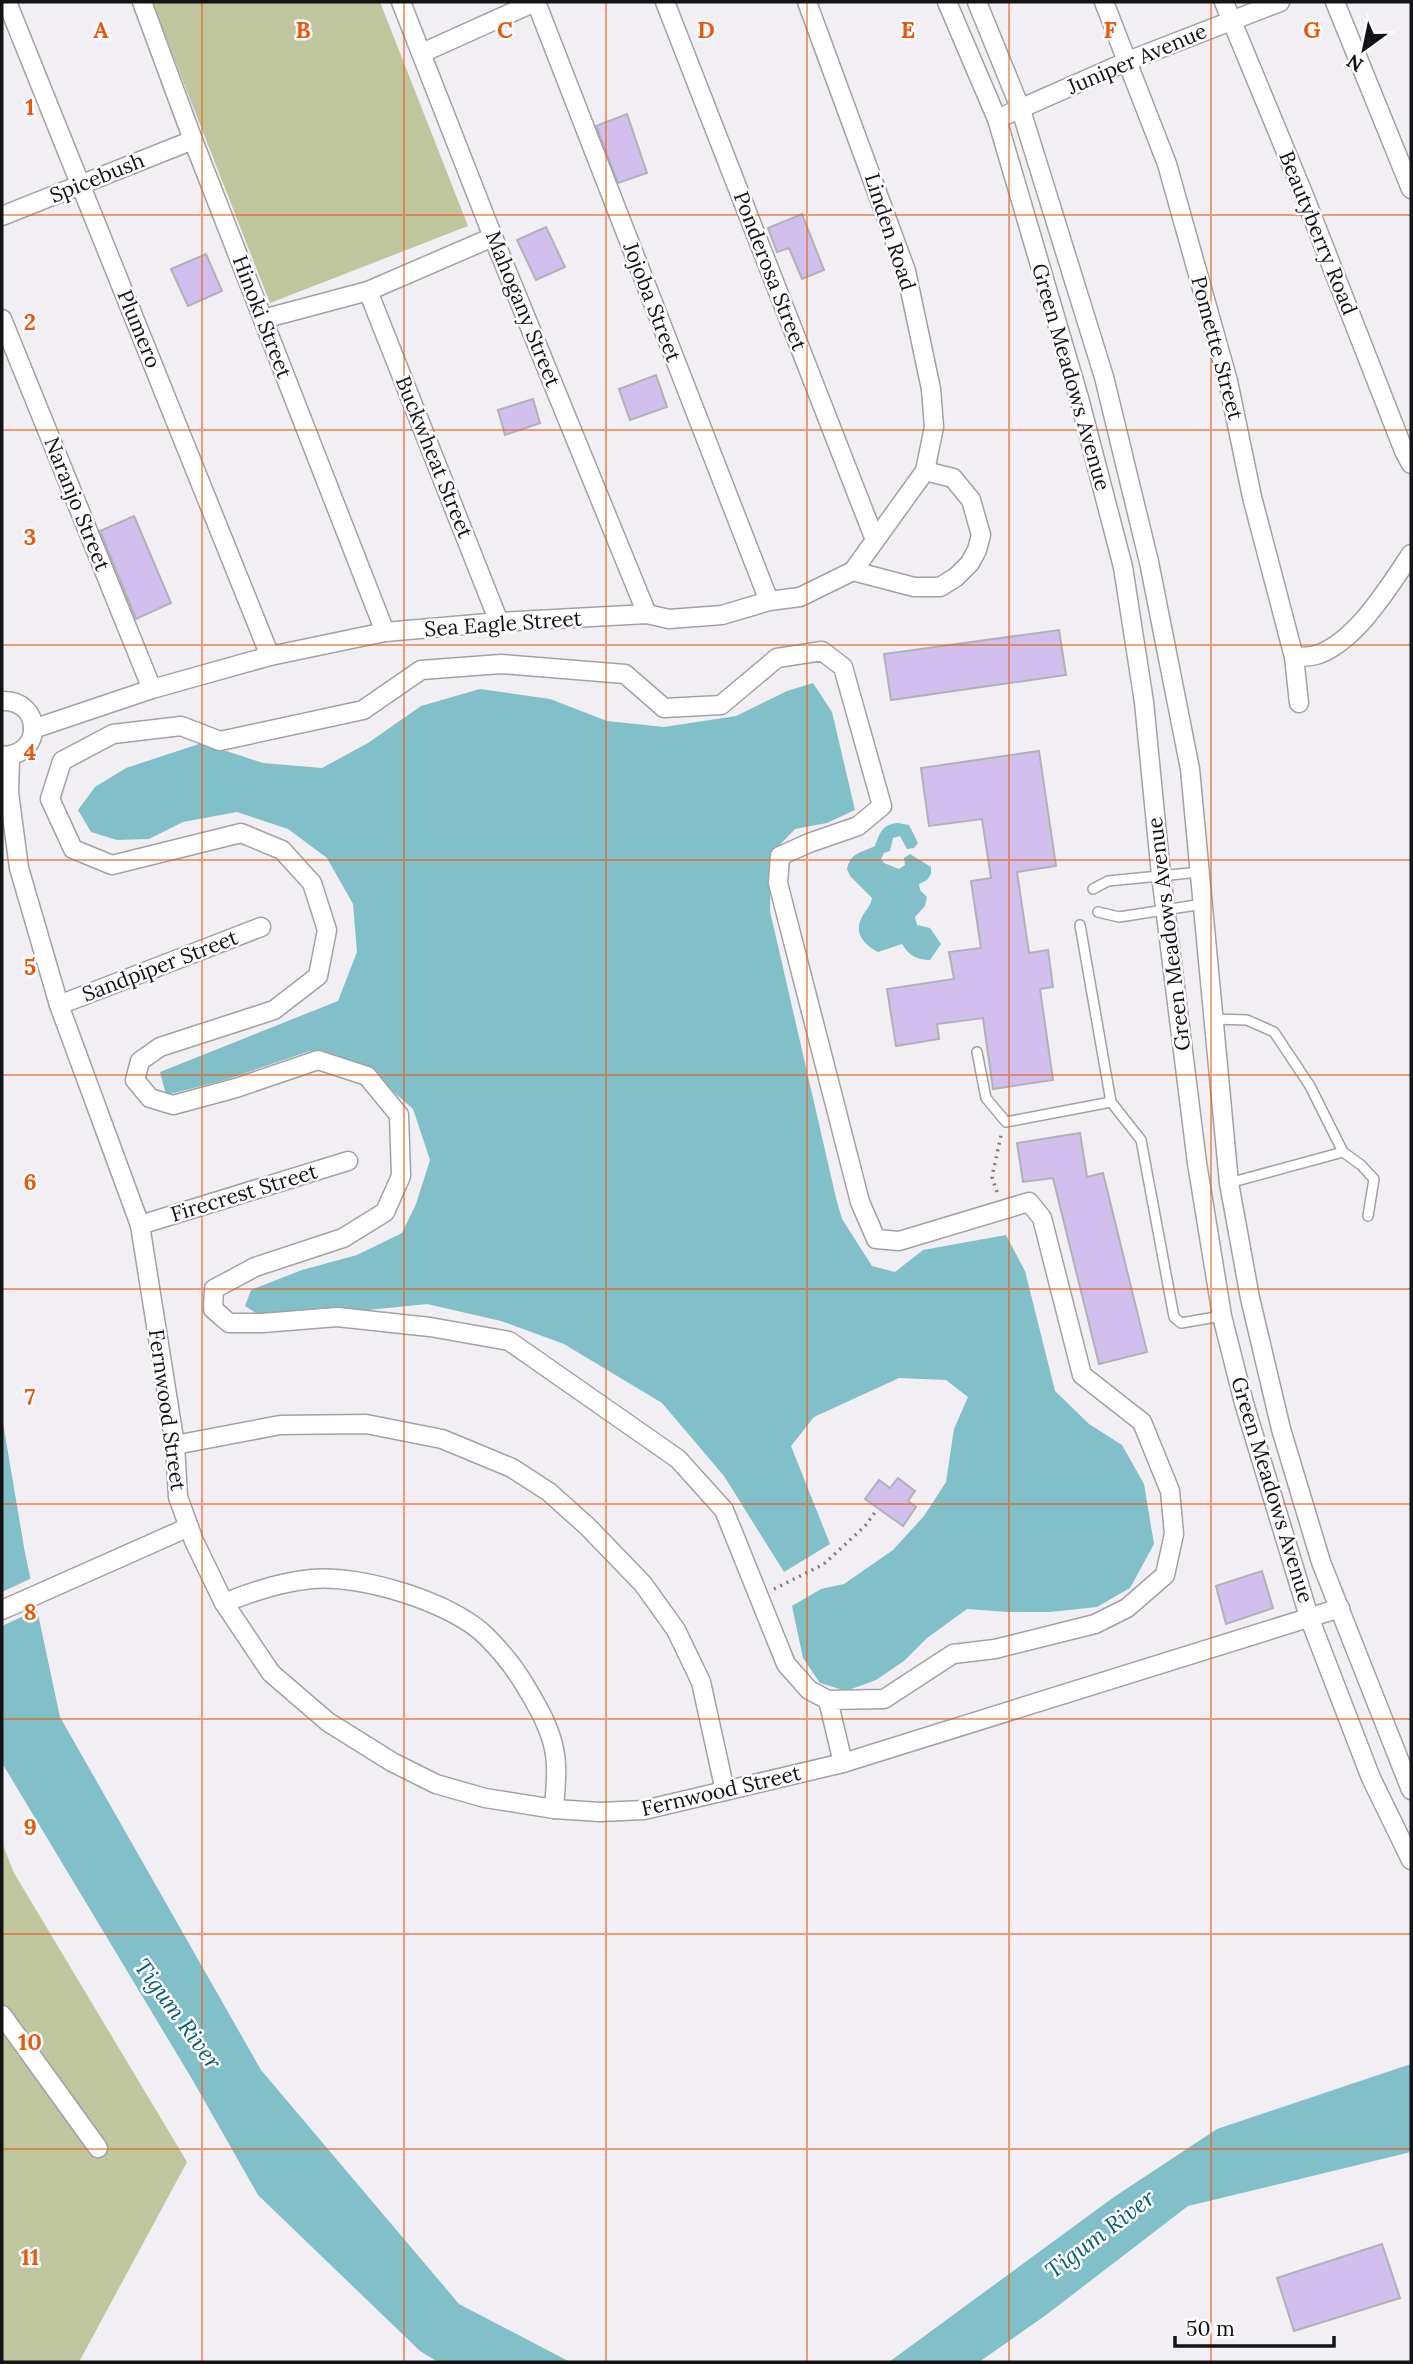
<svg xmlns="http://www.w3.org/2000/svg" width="1413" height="2364" viewBox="0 0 1413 2364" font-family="Lora,serif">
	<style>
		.green { fill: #bfc69d }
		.water { fill: #81c0c9 }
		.pier { fill: #f1eef4 }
		.building { fill: #d1bfed; stroke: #b3b1b8; stroke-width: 2 }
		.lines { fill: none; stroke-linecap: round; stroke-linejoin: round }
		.lane-casing { stroke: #a3a0a6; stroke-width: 12 }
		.street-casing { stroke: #a3a0a6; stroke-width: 21 }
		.path { stroke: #7f7d81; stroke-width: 3.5; stroke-dasharray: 2 5; stroke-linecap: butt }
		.lane { stroke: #fff; stroke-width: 9 }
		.street { stroke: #fff; stroke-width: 18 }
		.grid { fill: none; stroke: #e8590c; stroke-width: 2; stroke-opacity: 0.55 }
		.labels { text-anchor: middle; stroke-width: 5; stroke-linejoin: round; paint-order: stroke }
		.street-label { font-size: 21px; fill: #131214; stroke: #fefcff }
		.water-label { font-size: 23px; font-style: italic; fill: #02606a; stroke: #fefcff }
		.grid-label { font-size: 23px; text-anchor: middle; font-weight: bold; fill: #e8590c; stroke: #fefcff; stroke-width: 5; stroke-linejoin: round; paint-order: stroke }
	</style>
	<rect width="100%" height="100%" fill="#f1eef4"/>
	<g class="green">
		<path d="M152,2H380L468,226L270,303Z"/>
		<path d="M2,1843L14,1873L187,2162L79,2362H2Z"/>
	</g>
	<g class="water">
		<path d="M813,683L832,712L855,810L827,823L795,829L771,854L770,911L836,1198L842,1219L872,1266L895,1272L923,1250L1006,1235L1025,1271L1055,1391L1089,1424L1122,1445L1144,1484L1154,1544L1130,1588L1097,1607L1050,1612H1007L967,1609L927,1638L904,1661L876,1680L846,1691L820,1683L803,1658L792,1606L821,1589L844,1584L893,1550L924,1516L946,1482L954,1429L968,1397L946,1380L899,1378L814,1417L791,1446L830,1544L784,1572L724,1476L662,1403L564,1344L501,1321L427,1304L349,1312L259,1315L245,1306L251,1290L302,1270L357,1255L402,1233L416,1204L430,1160L413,1109L365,1067L310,1051L225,1080L166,1095L160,1072L338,1001L357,952L353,904L327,858L288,829L237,812L183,822L149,839L117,840L91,832L78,810L95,787L126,768L202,743L263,763L322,768L368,743L421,706L480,689L550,699L607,721L664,727L736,716L787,691Z"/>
		<path d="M898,823L909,825L918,843L914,848L907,849L900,836L893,838L890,851L884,853L881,859L884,863L899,869L905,865L904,858L910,854L931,867V874L927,880L919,884L920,890L927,897L925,906L915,917L917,925L930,928L941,944L930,960C916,960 909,955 902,944L878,952C865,945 854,934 861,919C865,910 870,908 872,898L850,876L847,869C851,852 861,853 875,846C880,833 882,824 898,823Z"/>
		<path d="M2,1417L25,1553L60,1717L261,2070L459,2304L570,2362H438L420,2351L258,2195L192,2079L2,1763Z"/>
		<path d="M1411,2064V2152L1188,2206L1046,2315L979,2362H889L1114,2197L1217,2129Z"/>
	</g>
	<path class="pier" d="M34,1577L41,1608L2,1626V1592Z"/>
	<g class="building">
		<path d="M627,114L647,173L618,183L596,126Z"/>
		<path d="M802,214L824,270L802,279L789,248L777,252L768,228Z"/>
		<path d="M546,227L565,267L536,280L517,240Z"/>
		<path d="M206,254L222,291L188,306L171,269Z"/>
		<path d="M656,375L667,407L630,420L619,389Z"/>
		<path d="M533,399L540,423L505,435L498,410Z"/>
		<path d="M134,516L171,603L136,619L100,531Z"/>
		<path d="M1059,630L1066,675L891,700L884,654Z"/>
		<path d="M1039,751L1056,866L1017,872L1029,953L1048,950L1053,987L1040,989L1053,1080L993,1089L983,1018L937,1024L939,1039L896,1046L887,989L954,979L949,952L981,948L971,881L991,878L982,819L929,826L921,768Z"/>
		<path d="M1080,1133L1087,1177L1103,1173L1147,1352L1099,1364L1053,1178L1023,1182L1017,1143Z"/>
		<path d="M898,1478L915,1491L908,1501L916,1507L903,1526L865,1499L879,1480L890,1488Z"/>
		<path d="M1262,1571L1273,1608L1226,1624L1216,1586Z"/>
		<path d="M1382,2244L1400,2298L1294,2331L1277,2278Z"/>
	</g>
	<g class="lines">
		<defs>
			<g id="lane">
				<path d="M1093,889L1108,881L1200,872"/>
				<path d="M1098,912L1119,917L1203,904"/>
				<path d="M1080,925L1111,1102L1141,1140L1174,1317L1181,1323L1222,1316"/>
				<path d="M1214,1019L1247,1020L1274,1032L1310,1086L1343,1152"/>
				<path d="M977,1052L986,1098L1006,1122L1111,1102"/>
				<path d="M1229,1183L1343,1152L1361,1165L1374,1179L1368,1216"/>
			</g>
			<g id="street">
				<path d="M7,2L270,656"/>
				<path d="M142,2L193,140L385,632"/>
				<path d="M401,2L493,237L647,614"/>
				<path d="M536,2L769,601"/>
				<path d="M665,2L875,540"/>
				<path d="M947,2L997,119L1079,398L1123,567L1144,702L1161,875L1197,1163L1222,1316L1244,1403L1309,1617L1371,1778L1411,1860"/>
				<path d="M977,2L1021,110L1104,377L1149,562L1190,769L1229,1183L1250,1298L1281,1429L1321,1562L1411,1790"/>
				<path d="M1104,2L1167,164L1228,381L1252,497L1294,657L1299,703"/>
				<path d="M1224,2L1303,193L1404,451L1411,464"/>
				<path d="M1335,2L1411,189"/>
				<path d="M422,53L535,2"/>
				<path d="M997,119L1128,61L1280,2"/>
				<path d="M2,216L193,140"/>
				<path d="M368,291L499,622"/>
				<path d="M2,319L152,689"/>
				<path d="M263,319L368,291L493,237"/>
				<path d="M853,571L914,587H940L956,577L970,563L977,550L981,535L971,500L953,478L925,471"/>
				<path d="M1294,657C1301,657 1309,657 1316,655C1355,643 1389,587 1411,554"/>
				<path d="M2,701C42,699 45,756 2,756"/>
				<path d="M33,729L152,689L270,656L385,632L499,622L647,614L669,619L722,615L769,601L800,597L853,571L925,471L934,427L931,389L906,271L807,2"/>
				<path d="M10,756L9,793L19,868L59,1005L140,1225L175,1445L178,1497L194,1541L224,1603L271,1673L328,1722L392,1762L436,1784L485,1798L554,1809L600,1812L644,1810L843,1763L1340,1608"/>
				<path d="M59,1005L261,927"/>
				<path d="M140,1225L348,1161"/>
				<path d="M175,1445L280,1425L366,1424L442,1439L512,1468L549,1492L588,1527L643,1584L676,1630L701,1682L725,1791"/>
				<path d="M224,1603C253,1591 281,1582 312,1579C359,1574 452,1602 486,1636C501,1651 515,1668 526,1687C538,1707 552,1731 555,1755C558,1772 555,1791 554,1809"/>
				<path d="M2,1610L189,1527"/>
				<path d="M828,1700L884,1699L953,1654L995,1649L1095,1624L1127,1608L1165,1575L1174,1534L1170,1491L1142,1422L1082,1375L1042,1218L1029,1202L899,1241L876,1239L860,1202L778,883L780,856L809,843L858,826L882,806L843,667L822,651L777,658L721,705L664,708L625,674L501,664L421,670L363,710L220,741L181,726L113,734L62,761L50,799L73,849L112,865L241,833L282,850L312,883L327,930L318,976L274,1010L160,1047L140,1061L135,1080L150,1098L173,1105L236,1088L318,1060L367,1076L399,1115L401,1176L385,1212L343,1238L255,1267L214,1289L213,1309L229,1323H263L337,1317L430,1327L509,1341L678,1459L724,1510L786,1664L809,1690L828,1700L843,1763"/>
				<path d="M2,2015L98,2148"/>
			</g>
		</defs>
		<use href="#lane" class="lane-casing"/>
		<use href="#street" class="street-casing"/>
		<g class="path">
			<path d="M997,1192L992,1177L1001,1135"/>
			<path d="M774,1589L824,1564L865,1526L876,1511"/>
		</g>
		<use href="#lane" class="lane"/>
		<use href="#street" class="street"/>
	</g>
	<path class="grid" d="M202,2V2362M404,2V2362M606,2V2362M807,2V2362M1009,2V2362M1211,2V2362M2,215H1411M2,430H1411M2,645H1411M2,860H1411M2,1075H1411M2,1289H1411M2,1504H1411M2,1719H1411M2,1934H1411M2,2149H1411"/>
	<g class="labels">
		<g class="street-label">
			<text transform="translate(1137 59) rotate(-23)" y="7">Juniper Avenue</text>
			<text transform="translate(97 178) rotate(-22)" y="7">Spicebush</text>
			<text transform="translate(890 232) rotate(72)" y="7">Linden Road</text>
			<text transform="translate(1318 233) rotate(68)" y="7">Beautyberry Road</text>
			<text transform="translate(770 271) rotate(69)" y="7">Ponderosa Street</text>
			<text transform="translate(652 302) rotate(69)" y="7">Jojoba Street</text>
			<text transform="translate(523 309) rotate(68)" y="7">Mahogany Street</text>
			<text transform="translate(262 317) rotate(69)" y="7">Hinoki Street</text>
			<text transform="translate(139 329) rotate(68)" y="7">Plumero</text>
			<text transform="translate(1217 348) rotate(75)" y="7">Pomette Street</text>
			<text transform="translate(1071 377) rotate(74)" y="7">Green Meadows Avenue</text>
			<text transform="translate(434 457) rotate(68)" y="7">Buckwheat Street</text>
			<text transform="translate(77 504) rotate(68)" y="7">Naranjo Street</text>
			<text transform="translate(503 624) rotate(-4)" y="7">Sea Eagle Street</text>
			<text transform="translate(1169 934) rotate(-97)" y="7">Green Meadows Avenue</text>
			<text transform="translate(160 966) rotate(-21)" y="7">Sandpiper Street</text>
			<text transform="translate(244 1193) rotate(-17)" y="7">Firecrest Street</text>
			<text transform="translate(167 1410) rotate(82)" y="7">Fernwood Street</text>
			<text transform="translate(1272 1490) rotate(73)" y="7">Green Meadows Avenue</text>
			<text transform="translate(721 1791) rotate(-13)" y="7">Fernwood Street</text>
		</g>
		<g class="water-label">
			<text transform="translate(178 2014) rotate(54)" y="8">Tigum River</text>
			<text transform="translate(1100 2234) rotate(-37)" y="8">Tigum River</text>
		</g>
	</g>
	<g class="grid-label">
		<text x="101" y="38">A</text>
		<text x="303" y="38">B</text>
		<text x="505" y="38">C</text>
		<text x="706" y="38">D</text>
		<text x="908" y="38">E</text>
		<text x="1110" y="38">F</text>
		<text x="1312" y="38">G</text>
		<text x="30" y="115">1</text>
		<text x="30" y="330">2</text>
		<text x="30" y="545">3</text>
		<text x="30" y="760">4</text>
		<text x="30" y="975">5</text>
		<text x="30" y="1190">6</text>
		<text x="30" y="1405">7</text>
		<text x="30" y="1620">8</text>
		<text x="30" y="1835">9</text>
		<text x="30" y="2050">10</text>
		<text x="30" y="2265">11</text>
	</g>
	<rect width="1413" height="2364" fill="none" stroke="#131214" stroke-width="7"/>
	<g transform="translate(1364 49) rotate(213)" stroke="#fefcff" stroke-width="5" paint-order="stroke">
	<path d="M0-5L12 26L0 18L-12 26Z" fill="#131214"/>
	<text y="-10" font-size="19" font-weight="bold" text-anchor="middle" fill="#131214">N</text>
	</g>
	<path d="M1175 2336v10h159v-10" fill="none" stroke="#131214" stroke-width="3.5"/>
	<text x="1186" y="2336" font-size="21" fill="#131214" stroke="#fefcff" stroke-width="5" paint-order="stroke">50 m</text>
</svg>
